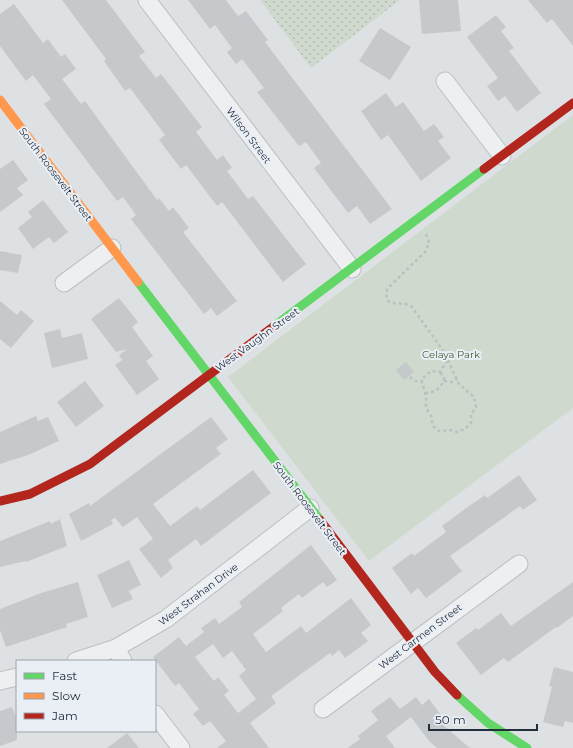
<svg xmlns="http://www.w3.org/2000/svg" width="573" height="748" viewBox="0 0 573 748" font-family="Montserrat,sans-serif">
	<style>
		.grass { fill: url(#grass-dots) }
		.park { fill: #cfd9cd }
		.building { fill: #c6c9cc; fill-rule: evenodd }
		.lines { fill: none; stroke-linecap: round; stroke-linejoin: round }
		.street-casing { stroke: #bcbfc2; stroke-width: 19 }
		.path { stroke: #bcbfc3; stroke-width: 2.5; stroke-dasharray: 3 3; stroke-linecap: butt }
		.street { stroke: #edeff1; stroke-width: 17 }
		.fast { stroke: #63d668; stroke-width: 9 }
		.slow { stroke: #ff974d; stroke-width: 9 }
		.jam { stroke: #b3261e; stroke-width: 9 }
		.labels { text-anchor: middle; stroke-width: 4; stroke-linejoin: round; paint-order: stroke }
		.street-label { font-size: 10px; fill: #242f3e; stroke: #eaeff5 }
		.park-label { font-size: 10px; fill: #3a5b30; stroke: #eaeff5 }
	</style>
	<defs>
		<pattern id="grass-dots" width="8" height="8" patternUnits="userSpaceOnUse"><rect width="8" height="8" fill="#cfd9cd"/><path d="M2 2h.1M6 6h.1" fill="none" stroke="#b2bbb1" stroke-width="1.8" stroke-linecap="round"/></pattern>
	</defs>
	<rect width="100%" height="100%" fill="#dee1e4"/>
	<path class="grass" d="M260,0H400L311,68Z"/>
	<path class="park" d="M573,115V408L369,561L228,377Z"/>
	<g class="building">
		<path d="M62,0H106L145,52L139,56L156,78L161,74L202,127L196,132L217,160L223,155L232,168L227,171L248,199L253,196L306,264L283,282L222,202L217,206L186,165L181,169L159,140L165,135L130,88L125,91L104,61L106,59Z"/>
		<path d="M188,0H226L238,16L246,11L268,40L265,42L392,209L370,224L357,206L348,213L314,168L321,163L306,142L299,146L257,92L264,88L242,59L236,64L227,52L232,48L215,25L210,29Z"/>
		<path d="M419,0H458L461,31L422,34Z"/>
		<path d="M528,0H573V46L552,19L547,23Z"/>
		<path d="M14,4L43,43L48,39L61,57L65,54L76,69L62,79L81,104L85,101L157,200L159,198L169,211L173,207L189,228L183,232L237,301L217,316L211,308L204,314L131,219L136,215L123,197L117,201L44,104L51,99L33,75L26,81L0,46V14Z"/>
		<path d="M496,15L506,27L501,31L514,48L509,51L541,93L517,112L505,96L498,101L487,86L498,78L467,37Z"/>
		<path d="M380,28L411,47L390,80L359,61Z"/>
		<path d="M386,93L396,107L403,102L424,131L434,124L444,137L438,141L451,158L421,181L388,135L381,140L361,111Z"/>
		<path d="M13,160L28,180L17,188L23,195L0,212V169Z"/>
		<path d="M43,200L68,232L54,243L49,237L33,249L18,228L32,217L28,212Z"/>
		<path d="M0,251L22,255L18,273L0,270Z"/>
		<path d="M119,298L138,322L132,327L153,356L146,361L159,379L137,395L115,365L122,360L119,355L127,349L116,352L91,319Z"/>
		<path d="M0,301L17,315L21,310L34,321L11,348L0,339Z"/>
		<path d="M60,329L62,338L82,333L88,359L52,368L44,333Z"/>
		<path d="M406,362L414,372L404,380L396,370Z"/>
		<path d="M85,381L104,406L76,427L57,402Z"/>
		<path d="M36,416L38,421L48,417L59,441L28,455L0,464V432Z"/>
		<path d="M211,417L228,439L216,448L221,454L153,504L170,526L197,506L200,510L253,470L271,493L201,546L196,539L168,560L173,568L161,578L139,549L153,539L137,517L123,527L115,518L111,520L113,524L81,541L69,514L89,503L90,506Z"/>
		<path d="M519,475L537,500L523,510L520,506L450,556L462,571L426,598L418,588L411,594L392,568L412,553L414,556L446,532L442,526L462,511L485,495L487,498Z"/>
		<path d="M60,519L67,546L26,562V561L0,567V541L50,521L51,524Z"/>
		<path d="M311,545L337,580L327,587L323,582L302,598L299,594L281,608L283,611L253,634L266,652L301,626L306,633L351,598L371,625L361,633L368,641L345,658L339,650L332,656L330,653L271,696L276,703L250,723L269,748H217L226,741L210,721L203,726L193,714L199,709L179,683L175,686L153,657L179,637L186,646L204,632L201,628L215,618L219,624L242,607L239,602ZM213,644L223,658L232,651L246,670L239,676L256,699L238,713L224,695L229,691L218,677L214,681L195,657Z"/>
		<path d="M129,560L141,585L129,591L133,599L112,608L97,575Z"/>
		<path d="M78,582L88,617L66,624L67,627L6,647L0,630V609L41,593Z"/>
		<path d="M573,582V616L557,628L556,627L508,662L504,658L481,675L456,643L476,628L478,630L501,613L511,626Z"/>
		<path d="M554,667L573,672V723L565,721L563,727L543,722L552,687L549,686Z"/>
		<path d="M390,697L400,709L416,697L422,705L429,699L441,715L436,719L470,748H437L429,741L411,717L386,736L395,748H348L360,739L358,736L378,720L371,711Z"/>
		<path d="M12,707L17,720V740L0,746V711Z"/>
		<path d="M127,733L139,748H107Z"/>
	</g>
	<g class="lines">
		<defs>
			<g id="street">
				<path d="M147,0L352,269"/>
				<path d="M445,81L502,156"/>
				<path d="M64,283L112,248"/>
				<path d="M116,648L123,661"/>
				<path d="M76,661L116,648L166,619L310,508"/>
				<path d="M0,681L17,677"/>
				<path d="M323,709L519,564"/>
				<path d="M155,714L181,748"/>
			</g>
		</defs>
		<use href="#street" class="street-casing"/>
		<g class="path">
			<path d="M426,234L429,243L425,252L388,288L386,292L387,300C394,306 404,301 412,307L444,352L459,384L474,397L476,407L471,415V423L465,429L457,432L451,430L439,431L433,426L431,416L426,408V396L422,383V379L431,371L440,372L448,359"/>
			<path d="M410,377L415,381H422"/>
			<path d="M444,381L452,382L457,379"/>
			<path d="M425,393C435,393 443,387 444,378L440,372"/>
		</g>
		<use href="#street" class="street"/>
		<g class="fast">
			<path d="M138,282L320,520"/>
			<path d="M273,327L484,169"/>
			<path d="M457,695L488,723L527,748"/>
		</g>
		<path class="slow" d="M0,100L138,282"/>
		<g class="jam">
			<path d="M484,169L573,103"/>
			<path d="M0,501L30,494L90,464L273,327"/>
			<path d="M320,520L435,672L457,695"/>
		</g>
	</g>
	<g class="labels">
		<g class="street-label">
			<text transform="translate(249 135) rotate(53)" y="4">Wilson Street</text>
			<text transform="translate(56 174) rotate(53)" y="4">South Roosevelt Street</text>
			<text transform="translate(257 339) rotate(-36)" y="4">West Vaughn Street</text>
			<text transform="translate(310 508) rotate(53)" y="4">South Roosevelt Street</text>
			<text transform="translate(198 594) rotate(-37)" y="4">West Strahan Drive</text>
			<text transform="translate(420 636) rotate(-37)" y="4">West Carmen Street</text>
		</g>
		<g class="park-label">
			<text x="451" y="358">Celaya Park</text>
		</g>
	</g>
	<rect x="16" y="660" width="140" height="72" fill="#eaeff5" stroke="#9ba2ac"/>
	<rect x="24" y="673" width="20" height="6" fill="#63d668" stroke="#9ba2ac"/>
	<text x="52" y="680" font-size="12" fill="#242f3e">Fast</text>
	<rect x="24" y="693" width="20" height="6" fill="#ff974d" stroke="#9ba2ac"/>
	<text x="52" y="700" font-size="12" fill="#242f3e">Slow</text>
	<rect x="24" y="713" width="20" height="6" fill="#b3261e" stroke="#9ba2ac"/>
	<text x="52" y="720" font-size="12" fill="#242f3e">Jam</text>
	<path d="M429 724v6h108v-6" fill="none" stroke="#242f3e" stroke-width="2"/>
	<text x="435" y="724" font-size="12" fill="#242f3e" stroke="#eaeff5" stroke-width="3" paint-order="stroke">50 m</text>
</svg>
